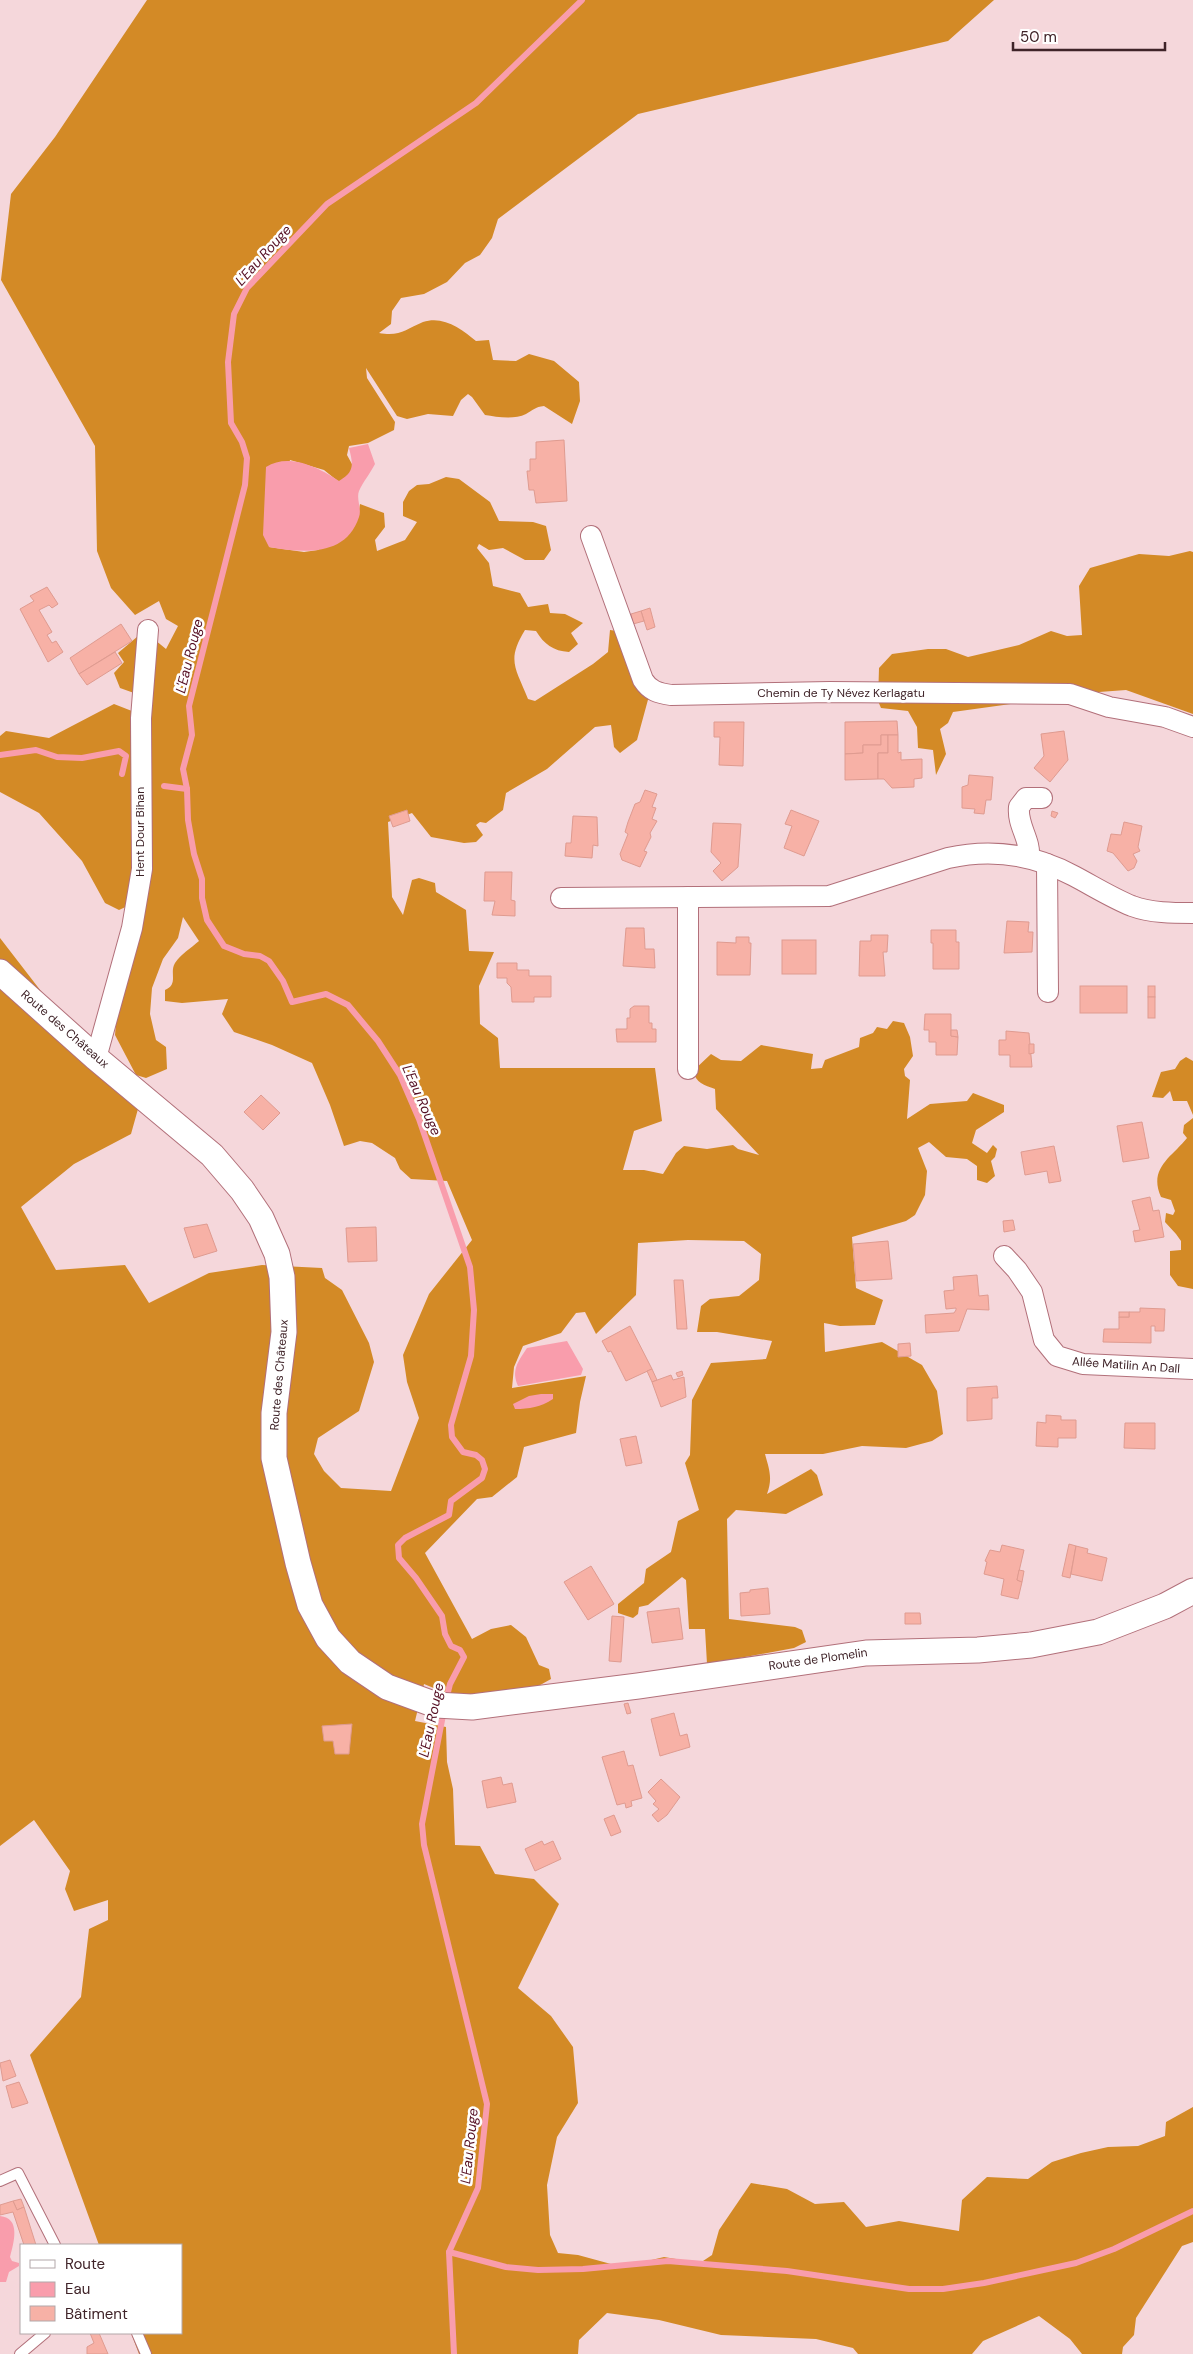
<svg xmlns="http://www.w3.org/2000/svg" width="1193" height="2354" viewBox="0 0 1193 2354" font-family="'DM Sans',sans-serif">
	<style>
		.forest { fill: #d38a26 }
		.water { fill: #f99dac }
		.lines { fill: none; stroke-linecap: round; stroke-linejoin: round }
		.stream { stroke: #f99dac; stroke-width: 6 }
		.building { fill: #f7b1a6; stroke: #df9b90 }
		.service-casing { stroke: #b2707a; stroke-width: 12 }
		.minor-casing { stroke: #b2707a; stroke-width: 22 }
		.tertiary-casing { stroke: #b2707a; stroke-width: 27 }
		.service { stroke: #fff; stroke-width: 10 }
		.minor { stroke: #fff; stroke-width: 20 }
		.tertiary { stroke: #fff; stroke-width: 25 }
		.labels { text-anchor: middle; stroke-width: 5; stroke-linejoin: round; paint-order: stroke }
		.street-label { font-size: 12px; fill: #3f2328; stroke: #fff }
		.water-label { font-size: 14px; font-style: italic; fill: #550f23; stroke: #fff }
	</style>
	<rect width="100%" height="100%" fill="#f5d7db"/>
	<g class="forest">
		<path d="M147,0H994L948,41L638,114L498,219L492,238L480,255L465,263L447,282L424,294L401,298L392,311L391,324L379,333C400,337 406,329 423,322C443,315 462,329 476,341L489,340L493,360L516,361L529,354L554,361L579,382L580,401L572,424L544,406C535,407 533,410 526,414C514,420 497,417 485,415L472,397L468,394L461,400L453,416L428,414L407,419L397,416L366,368L367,378L395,422L394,430L368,443L349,446L347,455L353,466L349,475L339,482L324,470L290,460L269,547L304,552L318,550L358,515L360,504L384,513L385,527L375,540L377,551L405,540L417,522L403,516V502L409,491L417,485L429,484L446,477L459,479L490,502L499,521L533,522L546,526L551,550L544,560H525L503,548L489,550L479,544L477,548L489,563L493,586L520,593L528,607L548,604L550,613L565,614L583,623L571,633L578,644L569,652C553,651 544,644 536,631L525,630C506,661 516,668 528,699L535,701L593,664L608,652L610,630L617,631L649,696L637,740L620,753L614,747L611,725L595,727L547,769L506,793L503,810L486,823L480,822L476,825L483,835L476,842L464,843L431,837L412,813L388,822L392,897L403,915L412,880L419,878L435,883L436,892L466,910L469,951L494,952L479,986L480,1024L498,1038L500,1068H655L662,1121L634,1131L623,1170H644L663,1174L676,1153L684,1146L707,1149L733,1145L738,1149L759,1155L716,1109L715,1089C704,1085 696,1083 693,1071L711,1054L721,1060L741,1061L761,1045L813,1054L811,1069L822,1068L825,1060L859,1047L860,1038L873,1033L877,1027L887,1029L893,1021L904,1023L910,1037L913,1056L904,1069L905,1076L910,1080L907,1119L930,1104L967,1101L973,1093L1004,1105V1112L976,1130L972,1143L987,1153L993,1145L997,1149L995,1157L991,1161L995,1176L987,1183L977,1180V1166L967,1159L946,1157L929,1142L918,1148L927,1171L925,1195L915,1215L906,1221L852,1237L856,1288L883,1300L875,1325L840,1326L824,1323L825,1352L882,1342L922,1365L937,1391L943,1434L932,1441L906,1448L862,1446L823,1454H765C769,1469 773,1478 767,1494L811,1469L817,1475L823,1495L786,1514L736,1510L727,1519L729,1619L795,1627L802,1630L806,1642L794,1648L707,1664L705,1629H689L686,1580L682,1577L648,1605L639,1607L638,1614L633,1618L618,1613V1604L644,1583L646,1569L671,1552L678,1521L699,1510L685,1463L690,1455L692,1400L711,1363L766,1359L772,1341L717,1332H697L701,1306L710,1299L739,1296L759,1280L761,1254L744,1241L688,1240L638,1243L636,1295L596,1334L585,1312L576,1313L561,1333L523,1346L514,1367L512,1388L586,1376L580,1402L576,1433L524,1447L517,1477L492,1497L477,1499L425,1553L472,1639L491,1629L511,1625L526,1637L539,1665L549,1669L551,1679L533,1689L512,1695L453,1696L424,1684L415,1721L446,1727L447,1762L453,1789L455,1845L480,1846L495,1874L534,1879L559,1904L518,1988L551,2016L573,2047L578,2103L557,2137L547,2185L550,2235L558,2253L578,2255L622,2267L664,2257L700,2263L712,2255L719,2230L751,2183L787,2189L815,2204L844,2202L866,2227L899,2221L959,2231L962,2200L987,2177L1028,2179L1052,2162L1081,2153L1108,2147L1138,2146L1165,2136L1166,2122L1193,2107V2242L1182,2246L1136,2318L1134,2335L1123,2347L1122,2354H1082L1070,2339L1039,2316L983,2341L972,2354H858L853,2348L816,2339L721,2335L659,2320L607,2313L579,2340L578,2354H139L131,2333H181V2245H99L30,2055L81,1997L89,1929L108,1920V1900L74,1911L65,1889L70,1871L34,1820L0,1846V938L54,1008L138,1109L131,1134L74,1164L21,1207L56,1270L125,1265L149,1303L209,1273L262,1265L322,1268L325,1278L342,1290L369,1343L374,1362L359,1411L318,1438L314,1454L324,1471L341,1488L391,1491L419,1418L407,1382L403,1355L429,1294L472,1240L447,1181L411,1179L400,1169L395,1158L372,1143L360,1141L344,1146L330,1105L312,1063L272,1045L234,1032L222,1014L228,999L182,1003L165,1001V990C179,984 169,973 175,963C181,954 191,948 199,941L183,917L178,938L163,959L152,988L150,1014L156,1040L166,1047L167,1069L146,1078L136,1075L115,1035L116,1023L127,973L146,908V891L132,904L119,910L105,903L82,861L39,813L0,792V736L6,731L49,738L114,704L137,713L134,693L120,688L114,673L124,662L118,653L144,631L166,649L178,626L166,619L159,601L135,615L111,588L97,551L95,446L1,280L11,194L55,137Z"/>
		<path d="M1190,551L1193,552V714L1126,690L1099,692L953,712L948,723L940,729L946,754L936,775L933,750L918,748L917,727L908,711L881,708L878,701L879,668L892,654L928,649H946L968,657L1019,645L1051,631L1067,636L1082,635L1079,586L1090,568L1139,554L1169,556Z"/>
		<path d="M1186,1057L1193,1061V1115L1187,1101H1173L1170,1091L1163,1098L1152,1097L1161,1072L1175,1069L1180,1061Z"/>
		<path d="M1193,1118V1289L1178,1286L1170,1275V1251L1181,1250V1241L1176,1234L1165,1222L1166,1213L1173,1215L1175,1211L1171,1200L1161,1197C1148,1168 1172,1157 1187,1138L1183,1133L1184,1125Z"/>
	</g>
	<g class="water">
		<path d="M368,444L375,464C371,472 363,482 359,491C356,499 362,509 359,517C346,557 303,553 269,547L263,535L266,467C289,452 320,468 339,481C355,472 353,464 349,448Z"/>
		<path d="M567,1341L583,1369L581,1375L518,1386C511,1370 518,1362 527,1348Z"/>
		<path d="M541,1394H553V1399C541,1407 529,1409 515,1409L513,1404L529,1396Z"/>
		<path d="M0,2216C21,2218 14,2242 10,2257L12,2261L19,2263V2266L9,2272L6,2282H0Z"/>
	</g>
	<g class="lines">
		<g class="stream">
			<path d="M0,755L36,750L57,757L82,758L119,751L126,756L122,774"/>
			<path d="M164,786L187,789"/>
			<path d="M446,1700L450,1684L464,1657L460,1650L451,1646L445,1634L442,1616L416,1578L399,1558L398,1545L405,1538L449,1515L451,1501L482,1478L485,1469L482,1460L476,1455L463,1452L452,1437L451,1425L471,1356L474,1310L470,1267L419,1119L400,1075L378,1041L348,1005L326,994L292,1002L283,981L269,961L260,956L244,954L224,946L207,920L202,898V879L194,854L188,820L187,789L183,769L192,735L189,706L245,485L247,458L242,442L231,423L228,362L234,314L247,288L327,204L476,103L582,0"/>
			<path d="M444,1710L422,1824L424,1845L487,2104L478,2188L449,2252L454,2354"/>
			<path d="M449,2252L506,2267L538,2270L583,2269L668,2261L787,2271L909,2289H943L984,2283L1076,2263L1114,2249L1193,2211"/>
		</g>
	</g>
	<g class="building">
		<path d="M564,440L567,501L536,503L534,490H529L527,471H530V459H536V442Z"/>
		<path d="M47,587L58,604L52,608L49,605L39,610L52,632L47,635L52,643L56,641L63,652L48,662L20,609L34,601L30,596Z"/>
		<path d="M650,608L655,627L647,630L641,611Z"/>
		<path d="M641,611L644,621L633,624L631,614Z"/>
		<path d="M121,624L132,641L79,674L70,658Z"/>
		<path d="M115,652L122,663L87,685L79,674Z"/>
		<path d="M897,721L898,735H881V745H863V753L845,754V722Z"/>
		<path d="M714,722H744L743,766L719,765L720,737H714Z"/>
		<path d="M1064,731L1068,760L1050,782L1034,768L1044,756L1041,734Z"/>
		<path d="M881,735H888V753H878V779L845,780V754L863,753V745H881Z"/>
		<path d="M888,735H898V753L901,752V760L922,759V778L914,779V787L892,788L884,779H878V753H888Z"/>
		<path d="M969,775L993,777L991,800H986L984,814L974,813L975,809L962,808V787L968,785Z"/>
		<path d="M645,790L657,794L652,807L656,808L652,819L657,821L650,833L651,837L644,851L647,852L640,867L622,860L620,854L628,834L625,832L628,822L635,804L640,802Z"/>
		<path d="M407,810L410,821L393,827L389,816Z"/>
		<path d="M791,810L819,821L804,856L784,848L792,826L785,824Z"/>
		<path d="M1052,811L1058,813L1055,818L1051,816Z"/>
		<path d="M573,816L597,817L598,846L593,845L592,858L565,856L566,843H571Z"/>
		<path d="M1124,822L1142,826L1138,847L1140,851L1133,854L1137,861L1134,868L1128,871L1113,853L1107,851L1111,834L1121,835Z"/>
		<path d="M713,823L741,824L738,867L722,881L713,871L721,863L711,852Z"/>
		<path d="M485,872H512L511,900L515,901V916L492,915L495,901H484Z"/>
		<path d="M1007,921L1029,922L1028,932H1033L1032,952L1004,953Z"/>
		<path d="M626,928H644L645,949H654L655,968L623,966Z"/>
		<path d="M931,930H956V942H959V969H933V943H931Z"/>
		<path d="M871,935H888L887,952H883L885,976H859L860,941H871Z"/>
		<path d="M736,937H749V943H751L750,975H717V942L736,943Z"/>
		<rect x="782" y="940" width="34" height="34"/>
		<path d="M497,963H517V970H529V976H551V997H534V1002H512L511,987L507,983V978H497Z"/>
		<rect x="1080" y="986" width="47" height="27"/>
		<rect x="1148" y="986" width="7" height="11"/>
		<rect x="1148" y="997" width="7" height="21"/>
		<path d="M634,1006H649V1023H652V1029H656V1042H617L616,1029H627V1018H630V1009Z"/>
		<path d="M925,1014H951V1036L958,1037L957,1055H936V1042H929V1030H924Z"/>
		<path d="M951,1030H957L958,1037L951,1036Z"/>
		<path d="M1006,1031L1029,1033L1032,1067H1010V1055H999V1040H1006Z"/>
		<path d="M1029,1044H1034V1053L1029,1054Z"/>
		<path d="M261,1095L280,1113L263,1130L244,1112Z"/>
		<path d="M1142,1122L1149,1158L1123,1162L1117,1126Z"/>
		<path d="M1054,1146L1061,1181L1049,1183L1047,1171L1025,1175L1021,1152Z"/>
		<path d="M1150,1197L1153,1211L1159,1210L1164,1237L1135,1242L1133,1231L1140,1230L1132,1201Z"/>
		<path d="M1013,1220L1015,1230L1004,1232L1003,1221Z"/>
		<path d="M207,1224L217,1251L194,1258L184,1228Z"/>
		<path d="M376,1227L377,1261L348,1262L346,1228Z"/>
		<path d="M888,1241L892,1279L856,1281L853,1244Z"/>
		<path d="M977,1275L979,1296L988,1295L989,1310L967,1309L959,1331L926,1333L925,1315L954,1313L956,1310V1308L946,1309L944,1291L954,1290L953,1277Z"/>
		<path d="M674,1280H683L687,1329H677Z"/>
		<path d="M1140,1308L1165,1309L1164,1331H1155V1326H1151V1343L1103,1342L1104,1329H1119V1317H1129V1312H1140Z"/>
		<rect x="1119" y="1312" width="10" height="5"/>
		<path d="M630,1326L652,1369L626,1381L611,1351L608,1352L602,1341Z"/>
		<path d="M910,1343L911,1356L898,1357V1344Z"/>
		<path d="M652,1369L657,1380L652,1382L647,1371Z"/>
		<path d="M682,1371L683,1375L678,1377L676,1373Z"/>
		<path d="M671,1375L673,1380L684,1377L686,1397L661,1407L652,1382Z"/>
		<path d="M997,1386L998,1398H992V1419L967,1421V1388Z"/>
		<path d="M1046,1415L1061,1416V1420H1076V1438H1058V1447L1036,1446L1037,1422L1046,1423Z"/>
		<path d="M1125,1423H1155V1449L1124,1448Z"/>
		<path d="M636,1436L642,1463L626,1466L620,1439Z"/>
		<path d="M1069,1544L1076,1546L1070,1578L1062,1576Z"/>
		<path d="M1002,1545L1024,1550L1017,1580L1022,1582L1018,1599L1001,1595L1004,1579L984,1574L987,1562L985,1561L990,1550L1000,1552Z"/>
		<path d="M1076,1546L1088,1549L1087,1553L1107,1558L1102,1581L1071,1574Z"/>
		<path d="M591,1566L614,1604L588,1620L564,1582Z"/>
		<path d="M1019,1570L1024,1571L1022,1582L1017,1580Z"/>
		<path d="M768,1588L770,1614L741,1616L740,1593L750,1592V1590Z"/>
		<path d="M679,1608L683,1639L652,1643L647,1612Z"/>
		<path d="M905,1613H920L921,1624H905Z"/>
		<path d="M612,1616L624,1617L621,1662L609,1661Z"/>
		<path d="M628,1703L631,1713L627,1714L624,1704Z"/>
		<path d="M674,1713L680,1736L687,1734L690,1747L660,1756L651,1719Z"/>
		<path d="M352,1724L349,1754H335L333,1741H324L322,1726Z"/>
		<path d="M624,1751L628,1766L633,1765L642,1798L631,1801L632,1806L626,1808L625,1803L617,1805L602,1757Z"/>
		<path d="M501,1777L503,1785L512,1783L516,1802L487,1808L482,1781Z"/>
		<path d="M661,1779L680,1797L667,1815L658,1822L652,1815L659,1809L653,1804L656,1801L648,1792Z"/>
		<path d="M614,1815L621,1832L611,1836L604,1819Z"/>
		<path d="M542,1841L544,1845L553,1841L561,1859L535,1871L525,1849Z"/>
		<path d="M10,2060L16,2076L3,2081L0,2063Z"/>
		<path d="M19,2082L28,2103L12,2108L6,2086Z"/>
		<path d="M21,2199L24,2207L17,2210L13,2201Z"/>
		<path d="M13,2201L17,2210L24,2207L36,2245H24L13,2212L0,2215V2205Z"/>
		<path d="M90,2333H99L108,2354H87V2347L94,2343Z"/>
	</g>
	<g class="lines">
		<defs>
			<g id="service">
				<path d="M0,2181L18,2173L55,2245"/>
				<path d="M137,2333L146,2354"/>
				<path d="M20,2354L45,2333"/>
			</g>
			<g id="minor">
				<path d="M591,536L643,680C650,691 658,693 671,695L830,692L1070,694L1109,707L1165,717L1193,727"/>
				<path d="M1029,858C1031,839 1017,826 1019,807L1026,798H1042"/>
				<path d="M1047,864L1048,992"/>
				<path d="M561,898L829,896L948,858C992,848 1035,855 1074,876C1093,886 1112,898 1132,906C1151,913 1173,913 1193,913"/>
				<path d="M96,1058L132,928L142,869L141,718L148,630"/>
				<path d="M688,1069V897"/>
				<path d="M1004,1256L1017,1270L1032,1292L1044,1340L1057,1356L1083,1364L1193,1369"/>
			</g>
			<path id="tertiary" d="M0,972L96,1058L212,1155L242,1190L261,1218L277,1254L282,1277L284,1332L274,1413V1458L298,1563L310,1605L328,1638L350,1662L387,1687L436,1705L472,1707L638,1686L866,1653L978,1650L1031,1645L1098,1632L1165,1606L1193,1591"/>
		</defs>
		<use href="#service" class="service-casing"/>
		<use href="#minor" class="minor-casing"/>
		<use href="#tertiary" class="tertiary-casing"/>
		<use href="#service" class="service"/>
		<use href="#minor" class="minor"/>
		<use href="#tertiary" class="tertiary"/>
	</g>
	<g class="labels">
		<g class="street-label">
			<text x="841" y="697">Chemin de Ty Névez Kerlagatu</text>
			<text transform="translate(140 832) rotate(-90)" y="4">Hent Dour Bihan</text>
			<text transform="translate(65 1029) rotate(41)" y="4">Route des Châteaux</text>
			<text transform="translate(1126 1365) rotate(4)" y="4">Allée Matilin An Dall</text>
			<text transform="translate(279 1375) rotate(-85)" y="4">Route des Châteaux</text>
			<text transform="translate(818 1659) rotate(-8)" y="4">Route de Plomelin</text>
		</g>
		<g class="water-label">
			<text transform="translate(263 255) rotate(-48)" y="5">L'Eau Rouge</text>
			<text transform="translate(189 656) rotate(-76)" y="5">L'Eau Rouge</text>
			<text transform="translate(422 1100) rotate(66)" y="5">L'Eau Rouge</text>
			<text transform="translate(431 1720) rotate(-78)" y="5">L'Eau Rouge</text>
			<text transform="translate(469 2146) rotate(-84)" y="5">L'Eau Rouge</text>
		</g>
	</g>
	<rect x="20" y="2244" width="162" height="90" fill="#ffffff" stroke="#b2a7a9"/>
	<rect x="30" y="2260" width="25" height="8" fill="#ffffff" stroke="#b2a7a9"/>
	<text x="65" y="2269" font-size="15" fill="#3f2328">Route</text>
	<rect x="30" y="2282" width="25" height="15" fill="#f99dac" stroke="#b2a7a9"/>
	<text x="65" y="2294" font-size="15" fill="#3f2328">Eau</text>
	<rect x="30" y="2306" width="25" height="15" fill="#f7b1a6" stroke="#b2a7a9"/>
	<text x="65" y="2319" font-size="15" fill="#3f2328">Bâtiment</text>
	<path d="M1013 42v8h152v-8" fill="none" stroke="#3f2328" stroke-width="2.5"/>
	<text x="1020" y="42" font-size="15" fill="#3f2328" stroke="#ffffff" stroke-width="4" paint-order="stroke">50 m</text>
</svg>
